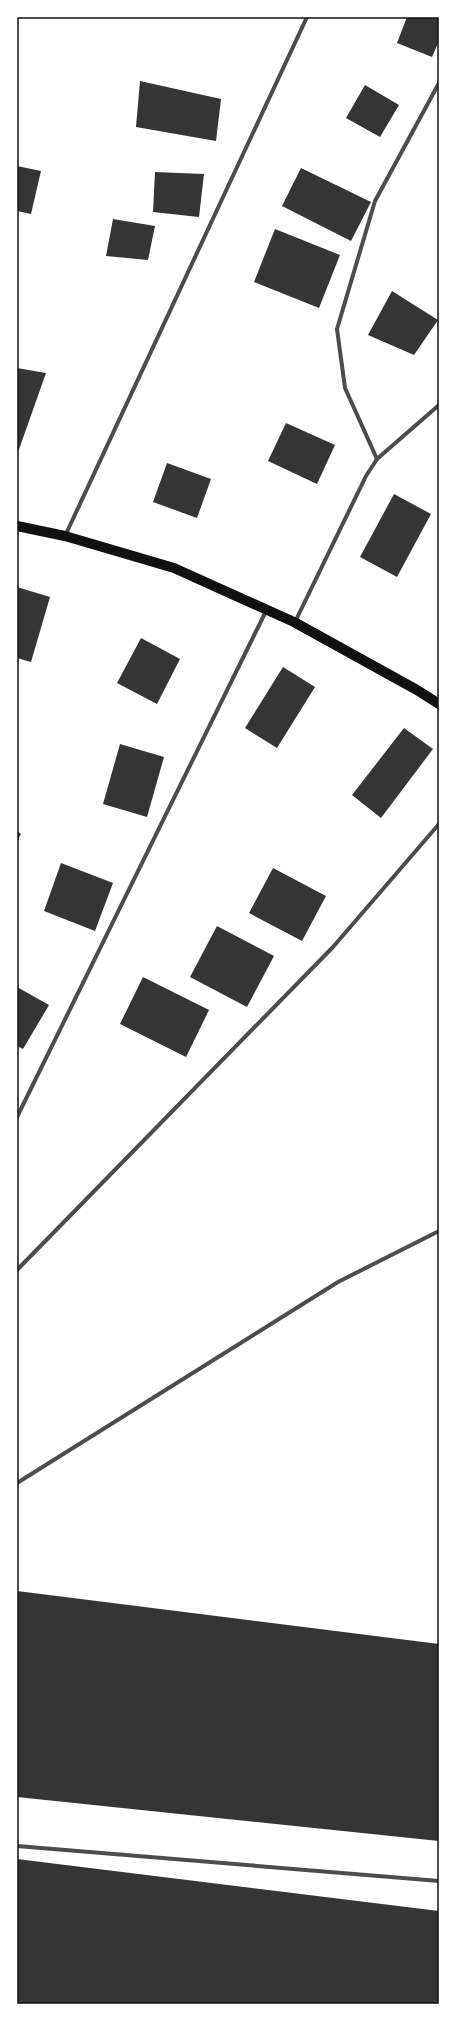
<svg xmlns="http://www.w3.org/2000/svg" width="456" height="2021" viewBox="0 0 456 2021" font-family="Georgia,serif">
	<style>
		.building { fill: #353535 }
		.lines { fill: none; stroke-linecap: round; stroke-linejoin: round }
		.minor { stroke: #4c4c4c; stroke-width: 4 }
		.primary { stroke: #111; stroke-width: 10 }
		.neatline { fill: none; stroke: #111; stroke-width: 1.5 }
	</style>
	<rect width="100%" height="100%" fill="#fff"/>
	<g class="building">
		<path d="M407,17H439V41L432,57L397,43Z"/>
		<path d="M140,81L221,99L216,141L136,127Z"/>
		<path d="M365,85L399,105L380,137L346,118Z"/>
		<path d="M17,166L41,171L31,214L17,211Z"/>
		<path d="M301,168L371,202L351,241L282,206Z"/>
		<path d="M155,172L204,174L199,217L153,212Z"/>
		<path d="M113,219L155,226L148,260L106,256Z"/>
		<path d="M275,229L340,255L319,308L254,282Z"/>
		<path d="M392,291L438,320L414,355L368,335Z"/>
		<path d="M17,368L46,373L17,455Z"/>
		<path d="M286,423L335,445L317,484L268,461Z"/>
		<path d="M167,463L211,479L197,518L153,502Z"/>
		<path d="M394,494L431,514L397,577L360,557Z"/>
		<path d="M17,587L50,597L31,662L17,658Z"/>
		<path d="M141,638L180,659L157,704L117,683Z"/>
		<path d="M283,667L315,687L277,748L245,728Z"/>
		<path d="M404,728L433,749L381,818L352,795Z"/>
		<path d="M120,744L164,757L147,817L103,804Z"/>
		<path d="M17,831L21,834L17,841Z"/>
		<path d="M61,863L113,883L95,931L44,911Z"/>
		<path d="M273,868L326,896L302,941L249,913Z"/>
		<path d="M217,926L274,956L247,1007L190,977Z"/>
		<path d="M143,977L209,1010L186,1057L120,1024Z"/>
		<path d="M17,987L49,1005L23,1049L17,1046Z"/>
		<path d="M17,1591L439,1644V1841L17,1797Z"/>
		<path d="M17,1859L439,1911V2004H17Z"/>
	</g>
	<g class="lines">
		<g class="minor">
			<path d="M377,459L345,388L337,329L375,201L439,83"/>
			<path d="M65,536L307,17"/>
			<path d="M295,622L366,476L377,459L439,405"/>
			<path d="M17,1117L267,609"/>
			<path d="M17,1270L333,947L439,824"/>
			<path d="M17,1483L338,1282L439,1231"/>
			<path d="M17,1846L439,1881"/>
		</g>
		<path class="primary" d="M17,526L65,536L174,568L294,622L417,690L439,704"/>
	</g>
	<rect width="456" height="2021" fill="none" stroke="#ffffff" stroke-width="36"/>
	<rect x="18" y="18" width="420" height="1985" class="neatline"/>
</svg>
